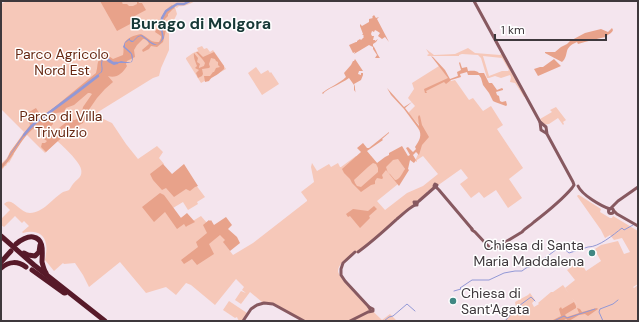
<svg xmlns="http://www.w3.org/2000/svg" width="639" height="322" viewBox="0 0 639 322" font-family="'DM Sans',sans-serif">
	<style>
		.green { fill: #f6c8b9; fill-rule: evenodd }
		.forest { fill: #e8a28a; fill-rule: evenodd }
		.water { fill: #9298d6 }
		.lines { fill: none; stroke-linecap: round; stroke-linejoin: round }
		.stream { stroke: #9298d6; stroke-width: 1 }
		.river { stroke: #9298d6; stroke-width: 2.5 }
		.secondary { stroke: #875960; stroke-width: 3 }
		.highway { stroke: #571a29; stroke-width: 5 }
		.poi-dot { fill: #408783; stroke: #fff; stroke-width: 1.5 }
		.labels { text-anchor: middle; stroke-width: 3; stroke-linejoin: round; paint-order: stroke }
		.park-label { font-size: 14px; fill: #662711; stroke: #fff }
		.poi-label { font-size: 14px; fill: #3e383c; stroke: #fff; text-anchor: end }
		.quarter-label { font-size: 16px; font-weight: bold; fill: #173937; stroke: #fff }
	</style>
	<rect width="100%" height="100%" fill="#f4e5ee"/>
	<g class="green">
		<path d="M4,1H195C190,4 184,7 179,6L177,8L175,7L177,14L171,26L169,32V50L161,68L159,76L153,78L98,112L99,117L112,123L126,144L138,159L157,146L163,152L159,158L164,164L157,170L167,186L196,185L205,197L197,202L198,204L188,210L183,202L173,208L180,218L186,215L191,222L201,216L207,223L216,228L226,241L224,243L233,255L253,243L307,201V200L301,192L314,182L311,167L312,163L317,171L329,164L331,167L338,163L340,167H341L356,156L362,163L371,156L378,164L398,158L405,169L398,184L377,201L385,210L407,193L423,186L438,174L423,156L417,160V162L415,161L419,152L422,128L408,113L415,106L408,98L414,89L412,83L439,66L451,81L455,80L469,100L473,98L483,111L491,106L503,125L497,129L523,168L509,179L522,198L508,208L496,190L484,198L479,192L471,198L460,184L468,178L461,169L430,191H427V193L357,253H355C350,257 338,263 338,271C338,279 374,312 382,320L390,314L397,321H305L272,303L262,302L250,292L241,304L235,300L241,291L246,293L242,290L244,287L236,279L215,305L191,285L186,283L176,295L166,287L146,293L120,262L89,287L83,275L75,263L64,264L63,263L54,271L45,260C46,255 47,249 46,244C44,232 33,230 23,233L22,232L29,226L24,221L22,223L15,216L4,227L1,225V219L10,210L4,204C12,195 18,212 30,213C43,213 53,198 63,192C65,191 68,191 69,190C70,189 72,185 73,184C77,179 83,177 81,169C80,162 63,146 57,141L45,153L26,134L12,154H14L9,163L8,162L6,166H5L1,171V164L6,159L24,132L1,109V4L5,2Z"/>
		<path d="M202,46L204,49L207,48L210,52L213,50L226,69L201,83L186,59V58L193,53L198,51L197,48Z"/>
		<path d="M468,48L475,53L500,55L502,53L525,97H524C521,92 518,87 515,83L510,82L511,77L510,75L501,78L495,76L489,78H487L481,58L478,55L462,54L459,55V56H428L427,55L429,54L426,49L434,55L455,54ZM483,56L502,58L509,70L508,71H502L489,76Z"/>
		<path d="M256,67L261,74L268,70L270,73L271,72L279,84L262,95L248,73Z"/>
		<path d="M556,107L566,120L563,122L564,124L563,125L558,118L549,124L543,125L540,119L552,112L550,110Z"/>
		<path d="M578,195H579L601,209L600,212L610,218H612L613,216L638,231V284L633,287L634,288L638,285V321H505C509,316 511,311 516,307L515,302L528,295L530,293L535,300L532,303L534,307L539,304L538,303L551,292H553L563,285L578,306L576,303L565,288L575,280L567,270L580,261L586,271L601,261L597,254V252L595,249L601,245L618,241L624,254L630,252L622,238L614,240L610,235L605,238L601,230L577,196Z"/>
		<path d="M229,301L247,313L242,321C239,321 238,320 237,317L235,318L223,310Z"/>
	</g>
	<g class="forest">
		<path d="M100,1H123L122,3L123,4H127L129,6H133L137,4V1H138L139,3H142L146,10L131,18L134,22L117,31Z"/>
		<path d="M172,5L175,8L173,9L168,14V16L165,19L164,23L166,30L163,42L157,47L151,46L149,49L143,52L142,50L149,44C148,41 146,39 143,39L137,45L134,50L135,57L127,61L126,64L127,66C123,73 116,79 108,76L113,82L105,89L97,98L88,111L83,123L70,130L46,152L41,147L42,143H45L47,141L44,139C47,136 50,136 53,133C58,129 63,124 69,121V117L71,116L73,120H75L81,116L83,107L92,94L90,93H88L74,105L66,108L64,112L56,113L50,120L53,121V124L43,135L37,138V134L39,130L37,126C21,136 15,157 1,169V165L7,159L10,152L30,125L27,117L31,115L29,112L36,108L41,116L51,110L96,73C99,64 95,60 106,54L113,59L123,55C124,51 123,48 124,45C125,38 135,35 141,34C148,37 150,43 159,42L161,38V36L155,32C162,21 160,13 172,5Z"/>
		<path d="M374,15L376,18L379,17L377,19L389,42L385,37L382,39L378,36L380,33L377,31L375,30L374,32L372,31L371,34L372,36H374L373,40H375V41L378,39L376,42L373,44V46L374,47C376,50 378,56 380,58H375L377,55L373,49V47L369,45L354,54L355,52L353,53L349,45L356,42H357V41L360,39L361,40L364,37L363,36L364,35H362L363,34L360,26V24L362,26L369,22V19L373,18L372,17Z"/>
		<path d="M612,28L613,30C612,34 607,34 606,37C596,39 587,41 578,44L577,42C562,48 570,55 562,62L545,53V52H555L561,47L567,44L570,41L585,33L601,29L608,32Z"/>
		<path d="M196,52H198L203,57L214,52L224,66V69C222,71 220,72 218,74C214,77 211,77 209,81L205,82L204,76H210L213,72H214L216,68L220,67L218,65V62L216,61L215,59L211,58L209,64L210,67L209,68L202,69L203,74L202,76L198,78L196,73L199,70L195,68L197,66C196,63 193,57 194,53L198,58L197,62L200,64L199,67V68L204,66L205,63C203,59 199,56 196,52Z"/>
		<path d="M431,56L433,57L445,70L450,79L458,76L457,72L461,70L459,63L460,62L462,68L467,67L468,71C472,71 476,70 479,73H484L489,83H492L497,90L502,88L503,89V90L496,92L497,95L499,96L500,101L502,102L506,101L507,105L506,106L495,102L493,101L489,93L483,85L481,78L479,75H468L467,72L460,74L461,77L451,80L446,84L444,82L426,91L427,93H425L424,89L448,78Z"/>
		<path d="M355,59L363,71H359L358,74L361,75V73H363V75L361,80L354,84C356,88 354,91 357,94L354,90V85L349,78C341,84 326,89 323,94L322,93C329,87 339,84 346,77L344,73L351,65L353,61H354Z"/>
		<path d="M554,59L561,66L538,76L534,69L540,67H543Z"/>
		<path d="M387,88L404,107L412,102L405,108L419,126L418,117L419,115L420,116L422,125L429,137L422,145L419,155L416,152L413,155L416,160L414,163L410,160L408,169L409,170L399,186L386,170L382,175L383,178L382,179L377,178L375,181V184L371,185L361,192L352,183L350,179L344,173L342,169L361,152L357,148L363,143L367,148H369L389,132V133L382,139L383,140L367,151L377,163L385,157L389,155V153L402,146L408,156L410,155L406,148L408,147L413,152L416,149L415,147C419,141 423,135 418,128L404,109L391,95ZM398,159L405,169C402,173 400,180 395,180L390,174L388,173L386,167L393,160ZM373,163L376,164L378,168V172L361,187L357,186L355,183L354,180L368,167Z"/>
		<path d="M163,164L172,174L184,164L198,186L195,187L190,191L186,189L174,197L166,188L162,190L153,180L150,174Z"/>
		<path d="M160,193L164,195L181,218L187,213L195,222L187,226L186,227L184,224L177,229L165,212L154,222L142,207Z"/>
		<path d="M374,206L377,209L369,216L370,218L360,228L350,216L348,217L346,214L353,209L368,211Z"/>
		<path d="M226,217L232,225L228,229L237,237L240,243L230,251L223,242L225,240L220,235L209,244L214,254L197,265L192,259L184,264L181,260L198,247L196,242L207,233L203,225L209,220L210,221L211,220L214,225Z"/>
		<path d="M574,302L576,306V308L566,314L565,315L567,317L579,313L577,308L580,309L582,312L597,308L598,309L588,316L585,314L579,315L569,321L566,319L562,321H547L553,320L561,316L559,309L561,307L562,309Z"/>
	</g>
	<path class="water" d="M161,28H162L164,38C155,52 151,42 141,36L138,37L133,42H131L129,40L125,43V47C130,51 135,54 132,62L128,63H119L114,65L108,62L106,59L104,58C100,64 104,67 102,72L32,126L23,137L1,168L25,132L31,125L101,72C103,67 99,63 103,58L107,57L109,61L113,64L121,61L126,62H131L132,60L131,54L123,47L125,42L130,38V40L133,41L138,36L142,35L151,42L157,45C165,39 161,36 161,28Z"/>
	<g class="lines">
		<g class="stream">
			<path d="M454,291L461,289L460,288L472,280H489L504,273L515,271H522L526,268L537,264L561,246L569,253L588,247C599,247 613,235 622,228L624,230L633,225"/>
			<path d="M384,321L389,317L393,316L407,304L415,311"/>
			<path d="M505,321L512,313V311L531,297L535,301"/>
			<path d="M554,321L564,316L567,318L595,309"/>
			<path d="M603,321L599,312L600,309L613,304L618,300"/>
			<path d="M628,321H629"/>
			<path d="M632,321H636"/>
		</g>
		<g class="river">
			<path d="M161,30L162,18L166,11L177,4H184L190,1"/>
			<path d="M106,58L113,63H117"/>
			<path d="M24,135L31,127L35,123L76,93L98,76"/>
		</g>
		<g class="secondary">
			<path d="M474,1L540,122L541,130L546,133"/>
			<path d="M435,184L437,185L436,187L434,186Z"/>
			<path d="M578,186C582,195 601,206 610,209"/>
			<path d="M436,187L439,190L472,229"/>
			<path d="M414,202H417V205H415Z"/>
			<path d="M417,203L419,201L435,187"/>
			<path d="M611,208L618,201L638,187"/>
			<circle cx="611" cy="211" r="2.5"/>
			<path d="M614,211L617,214L638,226"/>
			<path d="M472,229V230L475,232L489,247L492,248L497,247L522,232C525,228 530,226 534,222C547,212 561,201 572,188L574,185L573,182L547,134L546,127L540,122"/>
			<path d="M355,252L343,263L341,269V275L345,281L369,307L370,309"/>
			<path d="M358,252C372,242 385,230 397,219C403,214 409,208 415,205"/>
			<path d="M243,321L251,309L257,305L264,303L273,304L304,321"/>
			<path d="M350,321L368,312L373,311V309L369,307"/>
		</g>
		<g class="highway">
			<path d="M1,236L34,265L105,321"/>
			<path d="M16,244C21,240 27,236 33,237C45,239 42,253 42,262C43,266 44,270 46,273"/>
			<path d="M24,253L28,255L35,256L39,252L40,245"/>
			<path d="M1,262L11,251"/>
			<path d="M1,268C9,261 18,261 26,267"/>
			<path d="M32,270L64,293H65"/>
		</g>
	</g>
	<g class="poi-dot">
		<circle cx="592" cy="253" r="4"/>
		<circle cx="453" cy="301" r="4"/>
	</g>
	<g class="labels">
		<g class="park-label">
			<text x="62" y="59">Parco Agricolo<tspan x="62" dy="16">Nord Est</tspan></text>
			<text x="61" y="121">Parco di Villa<tspan x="61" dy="16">Trivulzio</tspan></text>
		</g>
		<g class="poi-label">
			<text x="584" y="250">Chiesa di Santa<tspan x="584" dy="16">Maria Maddalena</tspan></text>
			<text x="461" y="298" text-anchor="start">Chiesa di<tspan x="461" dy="16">Sant'Agata</tspan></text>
		</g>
		<g class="quarter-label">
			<text x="201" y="29">Burago di Molgora</text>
		</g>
	</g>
	<rect width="639" height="322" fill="none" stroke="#3e383c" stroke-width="4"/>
	<path d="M495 34v6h111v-6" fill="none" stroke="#3e383c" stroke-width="2"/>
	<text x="501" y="34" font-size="12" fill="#3e383c" stroke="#ffffff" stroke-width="3" paint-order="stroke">1 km</text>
</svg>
